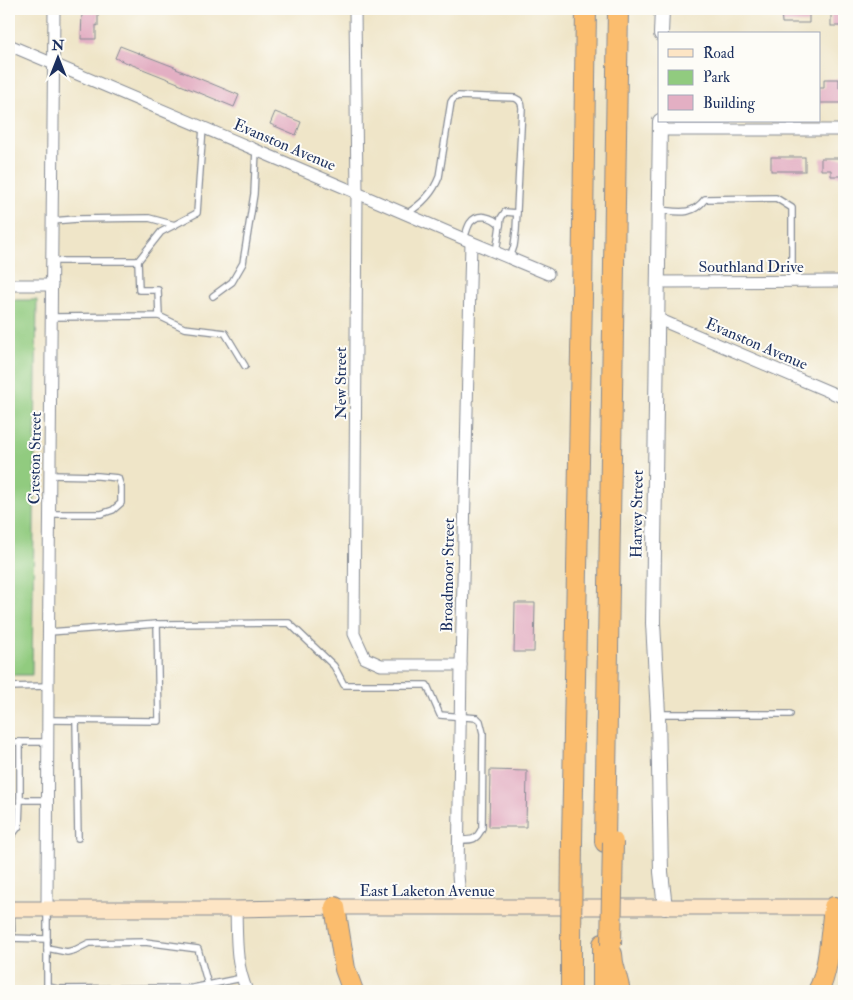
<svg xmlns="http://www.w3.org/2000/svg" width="853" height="1000" viewBox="0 0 853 1000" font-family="'IM FELL Double Pica',serif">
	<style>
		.green { fill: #91cb7f; stroke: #567d6e }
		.building { fill: #e3afc3 }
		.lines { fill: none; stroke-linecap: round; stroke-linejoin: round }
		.service-casing { stroke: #858a93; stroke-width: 8 }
		.minor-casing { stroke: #858a93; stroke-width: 13 }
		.tertiary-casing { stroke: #858a93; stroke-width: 16 }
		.secondary-casing { stroke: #858a93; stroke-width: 17 }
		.motorway-casing { stroke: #858a93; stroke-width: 22 }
		.service { stroke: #fff; stroke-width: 5.5 }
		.minor { stroke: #fff; stroke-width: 11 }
		.tertiary { stroke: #fff; stroke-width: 14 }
		.secondary { stroke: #fde5c5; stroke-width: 15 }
		.motorway { stroke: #fbbd6e; stroke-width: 20 }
		.motorway-bridge-casing { stroke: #858a93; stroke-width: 22; stroke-linecap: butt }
		.motorway-bridge { stroke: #fbbd6e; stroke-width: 20 }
		.labels { text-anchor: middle; stroke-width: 4; stroke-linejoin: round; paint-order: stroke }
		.street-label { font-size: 16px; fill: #1b2f5e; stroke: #fdfcf7 }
	</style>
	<rect width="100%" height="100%" fill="#fdfcf7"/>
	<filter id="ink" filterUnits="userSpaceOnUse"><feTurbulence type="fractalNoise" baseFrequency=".02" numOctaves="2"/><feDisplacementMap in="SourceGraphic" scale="10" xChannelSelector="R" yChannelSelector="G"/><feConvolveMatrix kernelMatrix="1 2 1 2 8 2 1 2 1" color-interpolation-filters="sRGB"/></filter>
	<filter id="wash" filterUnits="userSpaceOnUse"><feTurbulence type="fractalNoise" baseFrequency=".0096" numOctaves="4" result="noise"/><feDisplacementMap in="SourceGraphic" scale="20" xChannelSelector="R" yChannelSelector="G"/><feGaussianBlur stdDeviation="1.12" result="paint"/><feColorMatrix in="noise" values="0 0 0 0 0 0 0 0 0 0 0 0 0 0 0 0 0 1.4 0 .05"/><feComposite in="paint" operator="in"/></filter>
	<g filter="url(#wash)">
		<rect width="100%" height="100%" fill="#efe5c8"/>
		<path class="green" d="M9,300H37L32,675H9Z"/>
		<g id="blocks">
			<g class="building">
				<path d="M809,9V23H782L781,10Z"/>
				<rect x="831" y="9" width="13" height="17"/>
				<path d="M82,13H98V26L96,25V39H81Z"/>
				<path d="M120,46L177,68L176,69L239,95L234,107L178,84V83L115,58Z"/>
				<path d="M824,79H839V88H844V103H819V88H824Z"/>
				<path d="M275,112L301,122L296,135L270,124Z"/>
				<rect x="771" y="157" width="34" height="14"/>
				<path d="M821,158H844V176H831V170H821Z"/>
				<path d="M515,603H535L534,652H514Z"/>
				<path d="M490,770L527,771L526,827H489Z"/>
			</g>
		</g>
	</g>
	<g filter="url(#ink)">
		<use href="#blocks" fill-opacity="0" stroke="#858a93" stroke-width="1"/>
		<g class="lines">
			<defs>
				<g id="service">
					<path d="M660,210C679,212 692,216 705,199L776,198L792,208V282"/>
					<path d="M406,214C421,205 433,193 439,177L451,102L453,99L458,96L515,98C520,100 522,103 522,108L516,231L514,246L510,258"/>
					<path d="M52,221L77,219L149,218L175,225"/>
					<path d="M464,239C466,234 467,228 470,223C478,212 493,217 500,225"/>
					<path d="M496,253L501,218L505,212L517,213"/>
					<path d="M138,261L161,232L197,213L203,127"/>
					<path d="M213,296L232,282L243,263L254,194L256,149"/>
					<path d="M159,316L184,328L225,333L245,366"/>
					<path d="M51,317L159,316L158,290H139L138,261H52"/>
					<path d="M49,514H101L113,510L121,503V487L118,478L98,476L50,475"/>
					<path d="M49,632L157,624L289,623L334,666L344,685H427L440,715L477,718L480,721L483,733L482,828C476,841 472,840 459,840"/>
					<path d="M9,687L48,686"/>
					<path d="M658,714H790"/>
					<path d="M48,720L159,721L157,624"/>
					<path d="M76,721L78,838"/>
					<path d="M9,742H20"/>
					<path d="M20,800V742H48"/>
					<path d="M9,839L19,826L20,800H48"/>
					<path d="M11,909L12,938"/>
					<path d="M9,938L47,939"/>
					<path d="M47,948L67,952L75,950L89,943L145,942L198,949L208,985"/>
					<path d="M47,986L57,989L193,988L242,978"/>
					<path d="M47,991V911"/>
				</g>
				<g id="minor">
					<path d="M355,9L357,193L354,634L365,658L381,665H461"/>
					<path d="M9,45L357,193L471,242L548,274"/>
					<path d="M659,130H844"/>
					<path d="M657,282L844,281"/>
					<path d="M9,285H52"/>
					<path d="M656,318L844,398"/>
					<path d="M461,907L458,875L461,665L471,242"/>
					<path d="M47,908L48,686L54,9"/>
					<path d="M236,909C237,939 235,962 247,991"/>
				</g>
				<g id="tertiary">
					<path d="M661,34L662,9"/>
					<path d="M660,121L653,623L658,714L661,872L665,908"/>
				</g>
				<path id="secondary" d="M9,909H236L335,907H844"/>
				<g id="motorway">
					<path d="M572,842L582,297L586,9"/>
					<path d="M605,842L618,9"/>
					<path d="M335,907L345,969L353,991"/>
					<path d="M612,954L613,963L620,991"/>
					<path d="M571,991V944"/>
					<path d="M603,991V944"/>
					<path d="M818,991C829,972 831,930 834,907"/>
				</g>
			</defs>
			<use href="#service" class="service-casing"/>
			<use href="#minor" class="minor-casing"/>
			<use href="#tertiary" class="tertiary-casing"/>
			<use href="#secondary" class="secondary-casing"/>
			<use href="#motorway" class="motorway-casing"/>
			<use href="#service" class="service"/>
			<use href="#minor" class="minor"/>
			<use href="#tertiary" class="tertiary"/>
			<use href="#secondary" class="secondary"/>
			<use href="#motorway" class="motorway"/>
			<defs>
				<g id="motorway-bridge">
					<path d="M571,944L572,842"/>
					<path d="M611,945L613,842"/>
				</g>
			</defs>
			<use href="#motorway-bridge" class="motorway-bridge-casing"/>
			<use href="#motorway-bridge" class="motorway-bridge"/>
		</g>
	</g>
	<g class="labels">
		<g class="street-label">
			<text transform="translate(285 144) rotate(23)" y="6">Evanston Avenue</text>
			<text x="751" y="272">Southland Drive</text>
			<text transform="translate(757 343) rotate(23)" y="6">Evanston Avenue</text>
			<text transform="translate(340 383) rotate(-90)" y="6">New Street</text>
			<text transform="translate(34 458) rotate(-89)" y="6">Creston Street</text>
			<text transform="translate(636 514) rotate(-89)" y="6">Harvey Street</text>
			<text transform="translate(447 575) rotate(-89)" y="6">Broadmoor Street</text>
			<text x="427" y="896">East Laketon Avenue</text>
		</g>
	</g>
	<rect width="853" height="1000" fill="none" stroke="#fdfcf7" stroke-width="30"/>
	<rect x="658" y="32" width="162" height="90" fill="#fdfcf7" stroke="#a3aaba"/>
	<rect x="668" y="49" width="25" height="8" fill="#fde5c5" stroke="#a3aaba"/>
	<text x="703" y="58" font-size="15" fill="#1b2f5e">Road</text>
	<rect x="668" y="70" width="25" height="15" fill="#91cb7f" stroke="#a3aaba"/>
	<text x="703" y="82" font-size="15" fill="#1b2f5e">Park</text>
	<rect x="668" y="95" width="25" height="15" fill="#e3afc3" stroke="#a3aaba"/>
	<text x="703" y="108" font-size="15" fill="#1b2f5e">Building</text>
	<g transform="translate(58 58)" stroke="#fdfcf7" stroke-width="4" paint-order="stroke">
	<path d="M0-4L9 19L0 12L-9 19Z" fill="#1b2f5e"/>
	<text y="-8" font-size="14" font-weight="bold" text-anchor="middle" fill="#1b2f5e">N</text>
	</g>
</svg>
